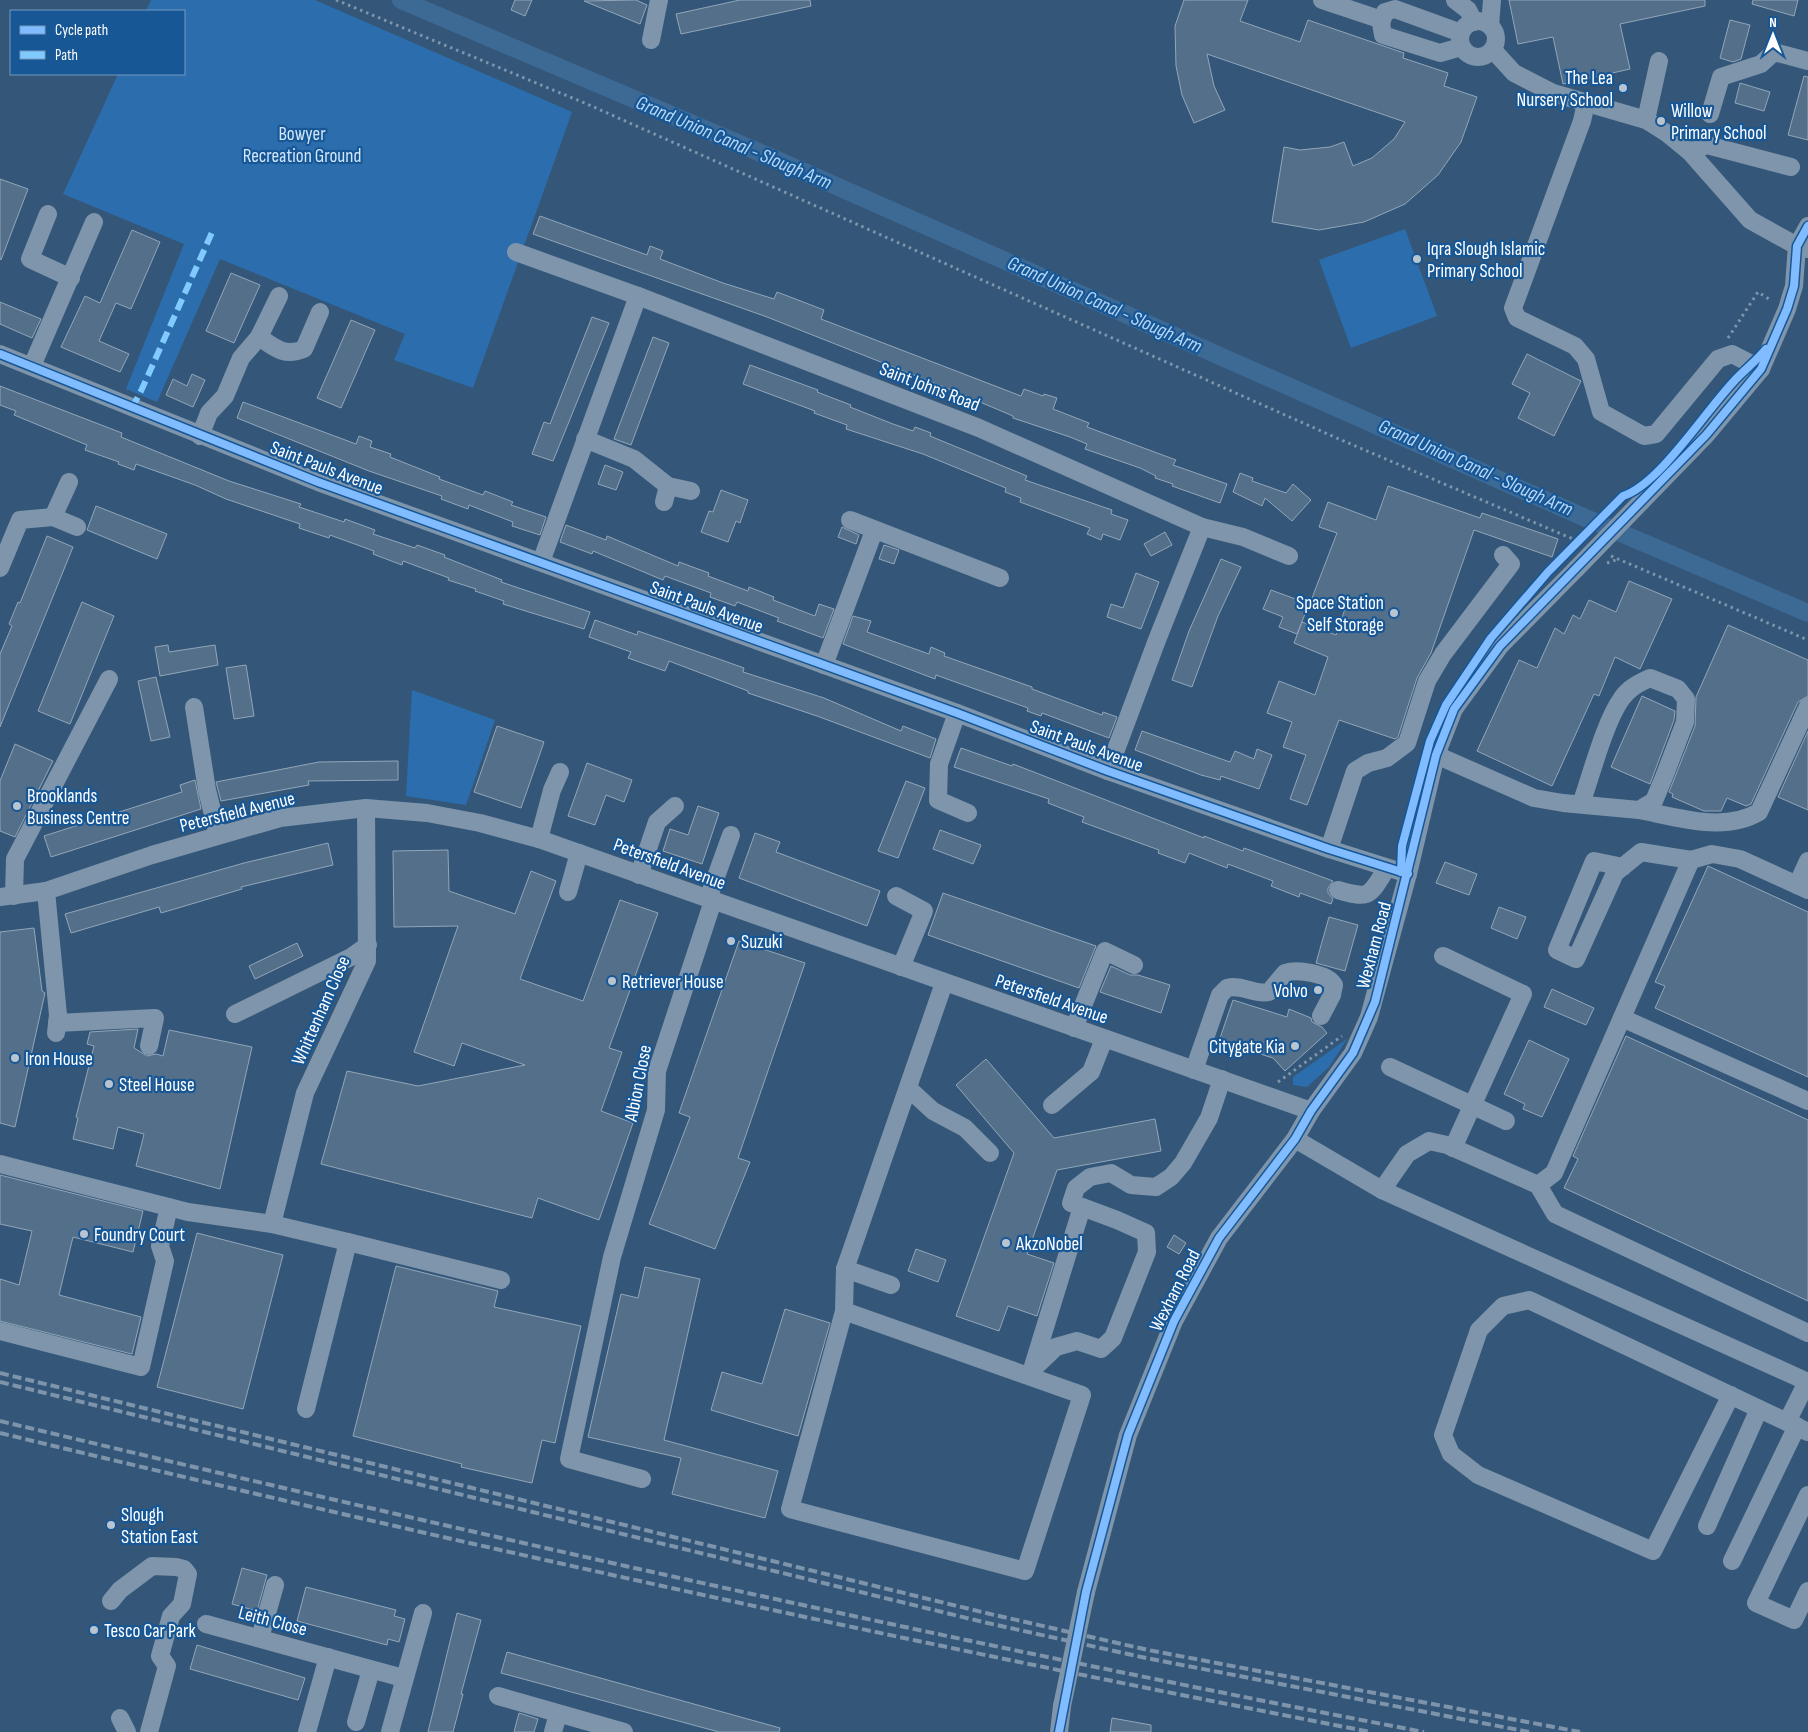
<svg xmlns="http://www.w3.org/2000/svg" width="1808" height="1732" viewBox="0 0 1808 1732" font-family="'Sofia Sans Condensed',sans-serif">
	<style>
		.green { fill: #2c6ead }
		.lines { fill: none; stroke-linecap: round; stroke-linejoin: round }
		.canal { stroke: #3d6995; stroke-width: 18 }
		.building { fill: #536f8a; stroke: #92a6b9 }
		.path { stroke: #7e95ab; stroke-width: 3; stroke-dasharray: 2.5 4; stroke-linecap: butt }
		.minor { stroke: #7e95ab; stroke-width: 18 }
		.rail { stroke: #7e94ab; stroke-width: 4; stroke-dasharray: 9 4; stroke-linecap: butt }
		.minor-bridge { stroke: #7e95ab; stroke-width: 18 }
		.quiet { stroke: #80caff; stroke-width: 6; stroke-dasharray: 12 6; stroke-linecap: butt }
		.cycleway-casing { stroke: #175796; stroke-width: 11 }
		.cycleway { stroke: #80bcff; stroke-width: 8 }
		.poi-dot { fill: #b8c4d0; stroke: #175796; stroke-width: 2 }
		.labels { text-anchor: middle; stroke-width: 4.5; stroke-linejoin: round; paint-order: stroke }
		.poi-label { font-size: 19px; fill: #fff; stroke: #175796; text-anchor: start }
		.park-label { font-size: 19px; fill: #d1e7fc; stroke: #175796 }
		.street-label { font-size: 19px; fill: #fff; stroke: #175796 }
		.water-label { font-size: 20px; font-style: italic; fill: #b6d8f8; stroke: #175796 }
	</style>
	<rect width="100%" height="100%" fill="#345779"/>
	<g class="green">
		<path d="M151,0H315L572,112L473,388L394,360L405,334L220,259L157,402L126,389L184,244L63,194L118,74H184V11H146Z"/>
		<path d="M1405,229L1437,316L1351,348L1319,260Z"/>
		<path d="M412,690L495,720L466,805L406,796Z"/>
		<path d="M1347,1039L1329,1067L1307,1087L1293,1085V1077Z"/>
	</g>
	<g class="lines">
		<path class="canal" d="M401,0L782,162L1588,519L1808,613"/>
	</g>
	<g class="building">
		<path d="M515,0H532L525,16L511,10Z"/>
		<path d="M636,0L647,5L640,24L584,1Z"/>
		<path d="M740,0H810L811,6L681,34L676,14Z"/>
		<path d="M1184,0H1248L1240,21L1300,42L1308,20L1404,53L1403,58L1448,73L1444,86L1477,97L1461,142L1438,175L1405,204L1364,222L1319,230L1272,222L1284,147L1300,150L1330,147L1344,142L1353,166L1372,158L1394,139L1405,122L1207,54L1214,86L1225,110L1194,123L1182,95L1176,66L1175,26Z"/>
		<path d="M1509,0H1705V6L1620,24L1630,69L1563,84L1553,37L1518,44Z"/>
		<path d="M1753,0H1798L1794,16L1752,4Z"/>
		<path d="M1730,20L1750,25L1741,59L1733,62L1720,58Z"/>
		<path d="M1804,76L1808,77V140L1788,135Z"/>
		<path d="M1740,83L1770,92L1764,111L1735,103Z"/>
		<path d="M0,179L28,189L1,260L0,259Z"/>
		<path d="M540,216L647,255L650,246L663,251L660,259L723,283L774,299L777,292L798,300L824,310L821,319L1021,396L1024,389L1043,396L1044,394L1057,398L1053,409L1089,423L1087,427L1176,460L1173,465L1227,484L1220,503L1172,486L1173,484L1155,478L1156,476L1140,468L1085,449L1087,444L1070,437L1013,418V416L954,391L767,317L533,234Z"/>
		<path d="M132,230L160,242L131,309L116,303L99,341L129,354L120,372L61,347L85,296L100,303Z"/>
		<path d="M231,273L260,285L234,343L206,331Z"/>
		<path d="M0,302L41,319L32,338L0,324Z"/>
		<path d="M592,317L609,323L553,461L532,454L544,422L550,424Z"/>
		<path d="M351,320L375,330L341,408L317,398Z"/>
		<path d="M653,337L669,343L631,445L614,439Z"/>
		<path d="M1527,354L1581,381L1554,436L1518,418L1530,393L1512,384Z"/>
		<path d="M750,365L818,390L817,392L851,405L850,407L893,424L913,431L915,427L931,433L930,436L1027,476L1025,480L1112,510L1111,514L1128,520L1120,540L1103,534L1101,540L1087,534L1090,528L1020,502L1021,498L1005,492L1006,488L923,454L846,429L847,425L814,413L815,411L743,384Z"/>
		<path d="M192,374L205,380L193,407L166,395L173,379L187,386Z"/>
		<path d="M0,386L122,433L121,437L229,481L301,504L299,507L344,522L345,519L375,530L373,534L415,548L417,545L445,555L444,557L502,580L501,582L590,612L584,629L503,604L504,601L475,591L476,589L448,580L449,578L403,561L402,565L373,554L374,551L330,535L329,538L299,528L300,524L226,499L195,485L136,464L134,470L118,464L119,462L85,450L87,445L14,415L16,411L0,405Z"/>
		<path d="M243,402L356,444L359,436L372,441L370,447L391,454L390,457L440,477L439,479L483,495L485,491L513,502L511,505L546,517L540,535L512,526L513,522L469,505L468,509L441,499L442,496L369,471L237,418Z"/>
		<path d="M605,465L623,472L616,490L598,484Z"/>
		<path d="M1240,473L1253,478L1252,481L1286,493L1293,484L1311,500L1292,521L1265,498L1262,506L1233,492Z"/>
		<path d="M1388,486L1480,518L1482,513L1558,539L1552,557L1474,530L1431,653L1417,678L1398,737L1395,739L1339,720L1307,805L1290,799L1306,755L1283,747L1292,722L1267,713L1279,681L1315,695L1328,657L1294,643L1302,622L1336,635L1345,609L1312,598L1337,533L1319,527L1328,502L1376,520Z"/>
		<path d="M721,490L748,500L740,523L736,521L728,542L701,532L709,511L713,512Z"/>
		<path d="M96,506L167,534L157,559L87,530Z"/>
		<path d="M566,525L606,540L607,536L678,566L679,562L709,573L708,576L748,591L749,587L774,597L773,600L815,616L819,604L834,609L823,638L777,621L779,618L737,602L735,606L710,597L711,593L665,576L663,580L593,551L592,554L560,542Z"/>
		<path d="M842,527L859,535L856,544L838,537Z"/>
		<path d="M1165,532L1172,545L1151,556L1144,544Z"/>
		<path d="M47,536L73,547L0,727V654L12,626L9,624L18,602L20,603Z"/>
		<path d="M884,545L899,550L894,564L879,559Z"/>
		<path d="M1221,559L1241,567L1218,616L1192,687L1172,680L1189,631Z"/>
		<path d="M1136,573L1159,582L1141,629L1107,617L1111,604L1123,608Z"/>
		<path d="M1629,581L1672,599L1640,669L1615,657L1599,696L1594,694L1552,786L1477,751L1519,660L1537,668L1555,628L1564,634L1573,615L1580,619L1589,600L1616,612Z"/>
		<path d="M1271,590L1309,604L1297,634L1279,627L1283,617L1263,609Z"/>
		<path d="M82,602L114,616L70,724L38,711Z"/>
		<path d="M853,616L871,621L867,632L929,654L931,647L945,653L944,656L1032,687V689L1102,715L1103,712L1117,717L1109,738L1042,713L1041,716L1027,711L1028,708L936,675L935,679L843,644Z"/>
		<path d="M595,620L637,635L638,631L713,657L744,668L743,672L824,698L901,731L903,726L936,739L930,758L817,716L748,693V691L669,661L665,671L628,658L631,652L589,637Z"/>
		<path d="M1728,625L1808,660V696L1798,702L1751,804L1746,806L1727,798L1721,811H1704L1672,797L1673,794L1669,792L1695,726L1696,697Z"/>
		<path d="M168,645L169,652L215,645L218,665L160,676L155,647Z"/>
		<path d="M246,665L254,716L234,719L226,668Z"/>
		<path d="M156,677L170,737L151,741L138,681Z"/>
		<path d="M1642,696L1675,711L1674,720L1650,784L1611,767Z"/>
		<path d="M497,726L544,742L521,808L474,792Z"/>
		<path d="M1142,731L1230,762L1235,751L1254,759L1257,749L1272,755L1259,789L1221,776L1220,780L1201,775L1135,750Z"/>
		<path d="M1808,731V810L1778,797Z"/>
		<path d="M15,744L53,761L15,837L0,831V781Z"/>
		<path d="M961,748L1012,766L1013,764L1204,838V836L1243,851L1244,848L1333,881L1328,888V893L1333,899L1331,904L1300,893L1299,897L1271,886L1273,881L1228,864L1227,868L1189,853L1185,863L1158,853L1159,850L1082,822L1084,817L1048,803L1049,799L954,767Z"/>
		<path d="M398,761V780L308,781L309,785L221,801L216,782L319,762Z"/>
		<path d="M587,763L632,780L624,802L606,795L595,825L568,816Z"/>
		<path d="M195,780L201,809L51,857L44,836L182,792L180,785Z"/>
		<path d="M906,781L925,788L898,858L878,851Z"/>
		<path d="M698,806L719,813L702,864L663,851L670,829L688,835Z"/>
		<path d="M940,830L981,845L973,864L933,849Z"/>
		<path d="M755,833L780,842L776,852L880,891L867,926L739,878Z"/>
		<path d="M328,843L333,865L241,887L242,889L161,913L159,907L71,933L65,914L244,863Z"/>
		<path d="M448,850L449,891L515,914L531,871L556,881L520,979L583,1001L620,900L658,913L609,1048L622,1052L601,1111L633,1123L599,1220L538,1198L532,1218L321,1164L347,1071L418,1086L525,1065L462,1043L454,1066L414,1052L458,926L394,927L393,851Z"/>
		<path d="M1445,862L1477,874L1469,895L1436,883Z"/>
		<path d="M1708,866L1808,912V1077L1655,1008L1665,986L1655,982Z"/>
		<path d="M943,893L1096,946L1079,988L928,935Z"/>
		<path d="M1499,907L1526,917L1517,939L1491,928Z"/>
		<path d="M1329,917L1358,925L1345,971L1316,963Z"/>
		<path d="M34,928L42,991L45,993L15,1127L0,1123V932Z"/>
		<path d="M739,941L805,963L738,1158L750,1162L715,1249L649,1224L690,1117L679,1113Z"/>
		<path d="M297,943L303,956L255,979L249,966Z"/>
		<path d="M1111,966L1130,975H1138L1170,985L1161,1013L1100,992Z"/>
		<path d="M1552,989L1594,1008L1586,1025L1544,1007Z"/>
		<path d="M1233,1000L1287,1017L1289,1009L1311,1018L1312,1022L1322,1027L1327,1033L1285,1071L1273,1058L1219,1041Z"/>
		<path d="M138,1029L134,1048L147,1056L156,1054L163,1056L169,1030L252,1047L220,1189L136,1166L144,1134L118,1127L113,1149L73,1139L78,1118L76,1117L94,1046L87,1044L90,1032Z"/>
		<path d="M1626,1036L1808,1120V1301L1564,1188L1578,1159L1573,1156Z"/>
		<path d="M1529,1040L1569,1059L1542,1117L1523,1109L1525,1104L1504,1094Z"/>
		<path d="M986,1059L1054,1138L1155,1119L1161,1151L1057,1170L1027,1254L1054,1263L1037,1316L1008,1306L999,1331L956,1316L1014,1153L956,1085Z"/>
		<path d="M0,1175L143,1211L133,1252L73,1237L59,1295L141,1317L132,1354L0,1321V1279L19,1285L32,1231L0,1224Z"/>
		<path d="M197,1233L283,1255L243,1409L157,1387Z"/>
		<path d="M1174,1235L1186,1243L1179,1254L1167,1247Z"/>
		<path d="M916,1249L946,1260L938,1282L908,1271Z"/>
		<path d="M396,1266L498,1291L494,1307L581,1326L555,1443L542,1440L532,1483L461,1467L462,1464L353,1436Z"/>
		<path d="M645,1267L700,1279L664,1440L778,1471L765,1518L672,1494L681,1458L588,1437L621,1294L638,1298Z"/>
		<path d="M785,1309L830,1323L798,1436L711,1410L722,1372L762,1384Z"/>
		<path d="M242,1568L267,1575L257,1611L232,1604Z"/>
		<path d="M306,1587L396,1610L394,1616L405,1619L399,1642L388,1639L387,1645L297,1621Z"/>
		<path d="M457,1613L481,1620L461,1694H463L453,1732H428Z"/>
		<path d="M197,1645L305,1678L298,1700L190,1669Z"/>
		<path d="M507,1652L780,1728L779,1732H719L501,1673Z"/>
		<path d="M519,1713L538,1719L534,1732H514Z"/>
		<path d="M1112,1718L1151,1725V1732H1110Z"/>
	</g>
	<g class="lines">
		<g class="path">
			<path d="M336,0L587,104L1339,439L1580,542"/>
			<path d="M1728,338L1758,292L1772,301"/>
			<path d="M1611,556L1808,640"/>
			<path d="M1607,563L1619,559"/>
			<path d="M1278,1082L1342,1036"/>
		</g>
		<g class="minor">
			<path d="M1322,0L1382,20"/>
			<path d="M1455,0L1468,10L1474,22"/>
			<circle cx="1478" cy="39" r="18"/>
			<path d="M1490,26L1492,0"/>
			<path d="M1461,33L1395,9L1385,12L1381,23L1383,35L1440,53L1461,47"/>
			<path d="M651,40L659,0"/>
			<path d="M1493,50L1514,73L1553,93L1646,120L1668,134L1690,152L1750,220L1797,246L1808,249"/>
			<path d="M1586,103L1582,121L1513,308L1517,318L1575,346L1586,359L1601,412L1644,436L1656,434L1718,359L1732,354L1761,369"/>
			<path d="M1710,114L1721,77L1761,64L1774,52L1808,61"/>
			<path d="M1646,120L1659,61"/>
			<path d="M1690,152L1707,145L1791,167"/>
			<path d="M48,214L30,259L71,278"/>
			<path d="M516,252L638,296L979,428L1202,527L1243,537L1289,556"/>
			<path d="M259,337C275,348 284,357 304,349L320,312"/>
			<path d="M0,354L318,482L957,713L1108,771L1329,849L1408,874"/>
			<path d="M32,366L94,222"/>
			<path d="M200,436L209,413L225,396L241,358L259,337L279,296"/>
			<path d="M585,439L634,459L668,486L691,491"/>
			<path d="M664,502L668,486"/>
			<path d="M1641,502L1706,435L1761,369L1787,309L1794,286L1797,246L1808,226"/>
			<path d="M53,517L77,527"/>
			<path d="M850,520L1000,578"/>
			<path d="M541,562L638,296"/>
			<path d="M0,568L20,520L53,517L69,482"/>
			<path d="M824,665L874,531"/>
			<path d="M194,707L207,790L218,835"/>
			<path d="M957,713L939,764L938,800L968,813"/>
			<path d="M1436,755L1534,798L1563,803L1639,810L1654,801L1664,777L1685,722L1686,699L1678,689L1650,678C1639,683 1629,688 1622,698C1605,721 1591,776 1581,804"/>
			<path d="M1108,771L1157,640L1202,527"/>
			<path d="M1639,810C1676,817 1724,833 1759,812L1808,706"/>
			<path d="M539,839L552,790L560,772"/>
			<path d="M1329,849L1355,771L1368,763L1387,758L1407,743L1427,681L1443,654L1511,564L1503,555"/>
			<path d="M1691,860L1712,854L1740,859L1808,890"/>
			<path d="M639,875L657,822L675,806"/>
			<path d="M1797,885L1808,861"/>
			<path d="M1338,890C1372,900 1369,895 1387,868"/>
			<path d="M46,891L58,1015L56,1033"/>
			<path d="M568,892L579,853"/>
			<path d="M14,896L15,859L109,679"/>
			<path d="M896,896L924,911L901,967"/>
			<path d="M0,897L46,891L152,855L280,818L366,808L427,813L480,823L539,839L1311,1111"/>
			<path d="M708,899L731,835"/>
			<path d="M1443,956L1523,994L1453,1148"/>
			<path d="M235,1014L351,957L368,945"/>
			<path d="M1622,1018L1808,1101"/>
			<path d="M57,1023L155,1018L149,1046"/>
			<path d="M1074,1028L1105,951L1134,965"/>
			<path d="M1390,1067L1506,1121"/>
			<path d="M1194,1070L1220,995L1227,988C1242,984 1254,995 1269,992L1285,973C1297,969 1327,973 1334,985L1332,995L1321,1016"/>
			<path d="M908,1088L933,1111L965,1128L990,1153"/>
			<path d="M1052,1105L1091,1072L1104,1039"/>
			<path d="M1295,1139L1382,1190L1808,1382"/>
			<path d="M0,1164L188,1212L272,1224L348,1242L306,1409"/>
			<path d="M1538,1185L1555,1214L1808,1333"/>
			<path d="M1382,1190L1407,1154L1429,1141L1447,1145L1538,1185L1554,1173L1691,860L1641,852L1615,873L1576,959L1557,950L1594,861L1623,867"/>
			<path d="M1082,1207L1071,1203L1076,1188L1090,1177L1111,1173L1131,1185L1156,1187L1171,1177L1183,1163L1209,1118L1222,1079"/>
			<path d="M272,1224L305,1093L367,961L366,808"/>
			<path d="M348,1242L501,1280"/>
			<path d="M845,1269L891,1285"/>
			<path d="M844,1311L1082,1395L1025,1571L790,1509L844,1311L845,1269L944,983"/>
			<path d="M0,1331L141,1367L165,1261L160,1246L169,1207"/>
			<path d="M1030,1376L1082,1207L1117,1220L1146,1233L1147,1252L1113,1338L1101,1349L1077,1341L1056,1347L1034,1368"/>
			<path d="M1731,1395L1653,1551L1478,1475L1451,1454L1443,1435L1479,1330L1503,1306L1529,1300L1808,1432"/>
			<path d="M1787,1422L1807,1382"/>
			<path d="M642,1479L569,1459L612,1257L656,1110L657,1071L713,901"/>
			<path d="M1808,1495L1756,1603L1794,1620L1808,1591"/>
			<path d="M1707,1526L1759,1409"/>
			<path d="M1732,1561L1797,1426"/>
			<path d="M1086,1592L1128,1435L1174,1321L1219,1238L1295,1139L1311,1111L1353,1053L1369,1017L1408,874L1436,755L1454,709L1500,646L1576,569"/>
			<path d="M111,1601L120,1590L152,1566L176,1567L184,1569L188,1574L182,1604L171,1616L160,1656L167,1666L149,1732"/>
			<path d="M206,1624L403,1678"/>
			<path d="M260,1638L275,1585"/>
			<path d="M498,1696L624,1732"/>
			<path d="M120,1718L127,1732"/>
			<path d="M356,1722L371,1670"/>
			<path d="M307,1732L328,1657"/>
			<path d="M390,1732L423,1613"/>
			<path d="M553,1732L558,1714"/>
			<path d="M1059,1732L1062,1706"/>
		</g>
		<g class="rail">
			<path d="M0,1373L986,1613L1148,1650L1580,1732"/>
			<path d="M0,1382L983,1622L1146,1658L1529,1732"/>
			<path d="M0,1421C473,1534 946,1641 1424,1732"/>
			<path d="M0,1433C455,1543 912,1644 1371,1732"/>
		</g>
		<g class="minor-bridge">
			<path d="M1576,569L1641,502"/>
			<path d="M1062,1706L1086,1592"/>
		</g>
		<path class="quiet" d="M132,408L141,391L214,228"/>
		<defs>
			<g id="cycleway">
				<path d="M0,354L318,482L957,713L1108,771L1329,849L1408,874"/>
				<path d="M1401,872L1402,846L1430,741L1446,705L1491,638L1548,572L1623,496C1661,484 1709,405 1739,376C1748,367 1758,359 1766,349"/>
				<path d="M1059,1732L1086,1592L1128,1435L1174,1321L1219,1238L1295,1139L1311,1111L1353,1053L1375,1002L1436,755L1454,709L1500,646L1706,435L1761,369L1787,309L1794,286L1797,246L1808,226"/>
			</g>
		</defs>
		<use href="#cycleway" class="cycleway-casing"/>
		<use href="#cycleway" class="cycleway"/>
	</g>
	<g class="poi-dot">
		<circle cx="1623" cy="88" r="5"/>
		<circle cx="1661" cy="121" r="5"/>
		<circle cx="1417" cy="259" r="5"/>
		<circle cx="1394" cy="613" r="5"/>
		<circle cx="17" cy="806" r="5"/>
		<circle cx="731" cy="941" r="5"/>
		<circle cx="612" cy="981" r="5"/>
		<circle cx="1318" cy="990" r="5"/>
		<circle cx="1295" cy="1046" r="5"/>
		<circle cx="15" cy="1058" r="5"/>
		<circle cx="109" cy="1084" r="5"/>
		<circle cx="84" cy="1234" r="5"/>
		<circle cx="1006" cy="1243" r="5"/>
		<circle cx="111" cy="1525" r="5"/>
		<circle cx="94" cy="1630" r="5"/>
	</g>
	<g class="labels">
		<g class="poi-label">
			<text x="1613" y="84" text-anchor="end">The Lea<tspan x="1613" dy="22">Nursery School</tspan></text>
			<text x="1671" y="117">Willow<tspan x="1671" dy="22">Primary School</tspan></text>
			<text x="1427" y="255">Iqra Slough Islamic<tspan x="1427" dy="22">Primary School</tspan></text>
			<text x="1384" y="609" text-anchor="end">Space Station<tspan x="1384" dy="22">Self Storage</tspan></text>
			<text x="27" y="802">Brooklands<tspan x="27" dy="22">Business Centre</tspan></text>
			<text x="741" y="948">Suzuki</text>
			<text x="622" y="988">Retriever House</text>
			<text x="1308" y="997" text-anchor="end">Volvo</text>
			<text x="1285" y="1053" text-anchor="end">Citygate Kia</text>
			<text x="25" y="1065">Iron House</text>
			<text x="119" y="1091">Steel House</text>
			<text x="94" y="1241">Foundry Court</text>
			<text x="1016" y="1250">AkzoNobel</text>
			<text x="121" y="1521">Slough<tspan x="121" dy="22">Station East</tspan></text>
			<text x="104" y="1637">Tesco Car Park</text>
		</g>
		<g class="park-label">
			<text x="302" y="140">Bowyer<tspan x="302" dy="22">Recreation Ground</tspan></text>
		</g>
		<g class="street-label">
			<text transform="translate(930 386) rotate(21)" y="7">Saint Johns Road</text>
			<text transform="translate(327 467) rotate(21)" y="7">Saint Pauls Avenue</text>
			<text transform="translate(707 606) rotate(20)" y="7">Saint Pauls Avenue</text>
			<text transform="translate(1087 745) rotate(20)" y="7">Saint Pauls Avenue</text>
			<text transform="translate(237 811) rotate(-14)" y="7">Petersfield Avenue</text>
			<text transform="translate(670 863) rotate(20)" y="7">Petersfield Avenue</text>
			<text transform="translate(1373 945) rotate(-75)" y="7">Wexham Road</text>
			<text transform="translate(1052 998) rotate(19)" y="7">Petersfield Avenue</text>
			<text transform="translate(320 1010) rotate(-66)" y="7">Whittenham Close</text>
			<text transform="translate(637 1083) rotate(-79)" y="7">Albion Close</text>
			<text transform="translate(1174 1290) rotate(-63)" y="7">Wexham Road</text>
			<text transform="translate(273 1620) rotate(15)" y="7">Leith Close</text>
		</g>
		<g class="water-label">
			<text transform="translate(734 142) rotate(23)" y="7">Grand Union Canal - Slough Arm</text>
			<text transform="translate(1105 304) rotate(24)" y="7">Grand Union Canal - Slough Arm</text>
			<text transform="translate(1476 467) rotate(24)" y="7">Grand Union Canal - Slough Arm</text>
		</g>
	</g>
	<rect x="10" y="10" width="175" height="65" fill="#175796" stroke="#749ac0"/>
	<rect x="20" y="26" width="25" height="8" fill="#80bcff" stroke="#749ac0"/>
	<text x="55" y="35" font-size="15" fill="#ffffff">Cycle path</text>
	<rect x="20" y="51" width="25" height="8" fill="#80caff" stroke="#749ac0"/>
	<text x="55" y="60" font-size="15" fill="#ffffff">Path</text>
	<g transform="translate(1773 35)" stroke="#175796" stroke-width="4" paint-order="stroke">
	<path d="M0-4L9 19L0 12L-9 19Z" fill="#ffffff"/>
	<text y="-8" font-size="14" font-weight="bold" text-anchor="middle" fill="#ffffff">N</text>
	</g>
</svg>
